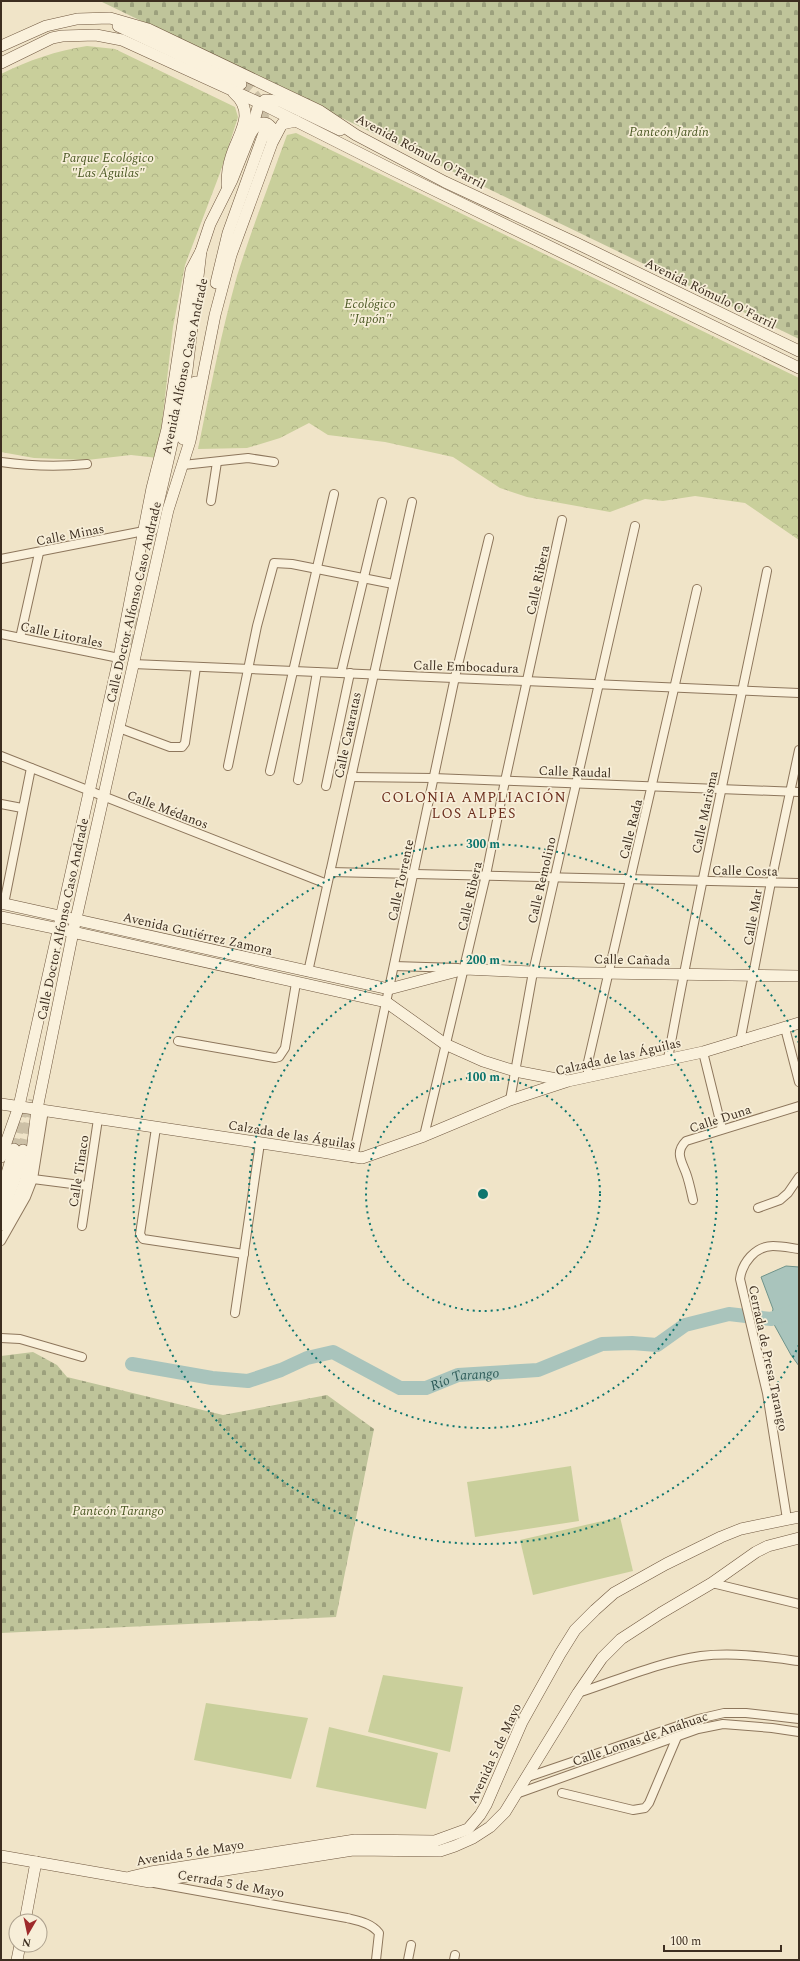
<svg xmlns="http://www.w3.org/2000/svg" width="800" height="1961" viewBox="0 0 800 1961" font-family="Spectral,serif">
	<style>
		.cemetery { fill: url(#cemetery-stones) }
		.park { fill: url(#park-crowns) }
		.pitch { fill: #c9cf9b }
		.water { fill: #a9c4bc; stroke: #6f938a }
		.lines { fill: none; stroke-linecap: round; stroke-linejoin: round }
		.river { stroke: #a9c4bc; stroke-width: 14 }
		.secondary-tunnel { stroke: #ccc0a6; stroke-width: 11; stroke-dasharray: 11 5.5; stroke-linecap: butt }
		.street-casing { stroke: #8d765c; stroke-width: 10 }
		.secondary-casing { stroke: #6f573f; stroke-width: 12 }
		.street { stroke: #faf1dc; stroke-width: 8 }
		.secondary { stroke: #faf1dc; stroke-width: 11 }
		.ring { fill: none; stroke: #0f766e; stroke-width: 2; stroke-dasharray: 2 4 }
		.labels { text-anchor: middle; stroke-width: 3.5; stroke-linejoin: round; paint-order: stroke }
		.park-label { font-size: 13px; font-style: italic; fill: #4d5a26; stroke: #f7eed8 }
		.street-label { font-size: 13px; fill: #3d2e20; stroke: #f7eed8 }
		.neighbourhood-label { font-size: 14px; letter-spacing: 1px; fill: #6b2e1e; stroke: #f7eed8 }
		.water-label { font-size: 14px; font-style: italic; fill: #2f5d5a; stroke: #f7eed8 }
		.centre { fill: #0f766e; stroke: #f7eed8; stroke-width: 2 }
		.ring-label { font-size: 12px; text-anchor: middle; font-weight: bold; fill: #0f766e; stroke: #f7eed8; stroke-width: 3.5; stroke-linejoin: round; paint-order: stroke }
	</style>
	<defs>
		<pattern id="cemetery-stones" width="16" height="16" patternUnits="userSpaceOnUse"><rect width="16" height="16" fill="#bfc49a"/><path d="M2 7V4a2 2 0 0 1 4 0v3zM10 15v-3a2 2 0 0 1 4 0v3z" fill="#9ca07d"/></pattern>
		<pattern id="park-crowns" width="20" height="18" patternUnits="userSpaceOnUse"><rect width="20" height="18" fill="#c9cf9b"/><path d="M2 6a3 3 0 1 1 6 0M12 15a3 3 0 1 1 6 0" fill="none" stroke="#aeb285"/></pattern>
	</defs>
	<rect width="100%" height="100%" fill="#f0e4c8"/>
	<g class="cemetery">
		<path d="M100,1H799V339Z"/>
		<path d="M33,1352L57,1365L67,1377L223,1415L327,1395L374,1429L336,1617L1,1633V1356Z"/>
	</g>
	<g class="park">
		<path d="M87,46L115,49L235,107L238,117L220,173L185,265L173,327L158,458L131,455L87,460L34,458L1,452V74C29,60 56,51 87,46Z"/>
		<path d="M296,133L799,378V540L745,503L695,496L663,501L645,499L610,512L527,497L500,488L453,457L385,442L328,435L309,423L280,438L247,448L198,449C210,391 221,333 237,276C252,228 270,182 287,135Z"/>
	</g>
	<g class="pitch">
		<path d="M571,1466L579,1521L475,1537L467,1482Z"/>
		<path d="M620,1517L633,1571L533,1595L520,1540Z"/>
		<path d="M383,1675L463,1687L450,1752L368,1732Z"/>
		<path d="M206,1703L308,1718L291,1779L194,1760Z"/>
		<path d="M329,1727L438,1753L426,1809L316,1787Z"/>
	</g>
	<path class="water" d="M786,1266L799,1267V1366L791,1355L771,1319L773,1309L761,1277Z"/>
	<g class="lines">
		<path class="river" id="s1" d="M132,1364L212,1378L248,1381L281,1370L307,1358L333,1352L400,1388H426L458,1375L538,1370L602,1344L632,1343L657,1345L685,1325L729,1314L771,1319L799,1310"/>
		<g class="secondary-tunnel">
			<path d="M241,84C259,93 266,113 264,133"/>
			<path d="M127,644L135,608"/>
			<path d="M14,1149L24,1102"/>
			<path d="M23,1150L34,1100"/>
		</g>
		<defs>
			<g id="street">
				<path d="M1,462C30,466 58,467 87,464"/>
				<path d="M183,465L248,458L274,462"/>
				<path d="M211,501L217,462"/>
				<path d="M1,559L144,531"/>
				<path d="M1,634L119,658"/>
				<path d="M20,638L39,553"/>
				<path d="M133,664L799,693"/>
				<path d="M341,673L382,502"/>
				<path d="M119,728L170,747H182L185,743L196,667"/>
				<path d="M1,756L327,884"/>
				<path d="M228,766L257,626L274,563L292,564L393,584"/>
				<path d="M270,771L334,494"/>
				<path d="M351,777L433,778L799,792"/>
				<path d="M298,780L317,672"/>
				<path d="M326,786L350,673"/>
				<path d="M1,804L22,808"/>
				<path d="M330,872L799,883"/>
				<path d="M4,904L31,768"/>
				<path d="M394,966L458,968"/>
				<path d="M308,972L412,502"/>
				<path d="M785,1028L799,1082"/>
				<path d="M178,1041L275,1058L279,1057L285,1048L296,983"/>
				<path d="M740,1042L771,882L799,750"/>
				<path d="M703,1052L722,1129"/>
				<path d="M668,1059C697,896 734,734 767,571"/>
				<path d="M588,1075V1062L697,589"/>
				<path d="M510,1100L533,972L635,526"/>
				<path d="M156,1128L140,1234L143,1239L244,1254"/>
				<path d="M424,1136L486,875L505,781L562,520"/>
				<path d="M353,1158L455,677L489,538"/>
				<path d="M33,1179L88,1186"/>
				<path d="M693,1200C691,1191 689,1181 686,1173C681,1160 675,1152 686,1141L799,1106"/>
				<path d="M758,1208L780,1200L788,1193L799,1177"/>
				<path d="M82,1226L98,1119"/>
				<path d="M1,1241L26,1197L33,1179L44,1110"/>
				<path d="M235,1313L260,1143"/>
				<path d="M1,1338L20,1339L82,1357"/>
				<path d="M787,1519L767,1393L740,1279C742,1263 755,1246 773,1246C782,1246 791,1248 799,1249"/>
				<path d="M712,1583L799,1604"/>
				<path d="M578,1693C618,1680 659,1662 701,1656C734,1652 767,1657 799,1661"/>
				<path d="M525,1778L698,1719L724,1713H746L799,1719"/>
				<path d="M562,1793L633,1810L645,1808L649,1803L677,1737"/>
				<path d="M516,1794L698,1729L723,1724L772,1728L799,1732"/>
				<path d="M154,1883L347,1918C359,1921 371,1923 379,1933L376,1960"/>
				<path d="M408,1960L411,1945"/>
				<path d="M454,1960L455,1955"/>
			</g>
			<g id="secondary">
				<path d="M118,26L241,84"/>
				<path d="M1,46L46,26L77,19L110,18L148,29L320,111L356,135L445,182L576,243L799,351"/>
				<path d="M1,63L52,38L62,36L96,35L122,40L262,104L393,170L799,368"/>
				<path d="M251,133C256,125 264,118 272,128V141"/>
				<path d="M227,185C227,176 228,166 231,157C238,134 257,113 234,93"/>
				<path d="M216,283L228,233L264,133"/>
				<path d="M183,439L195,382"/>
				<path d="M152,530L181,404L187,370L201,251L210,224L232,180L250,135L258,107L265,100L280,101L340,130"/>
				<path d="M1,903L389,989L465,969L533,972L799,976"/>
				<path d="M1,917L59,929L386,1002L445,1044L483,1061L515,1071L567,1081"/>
				<path d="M1,1104L362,1158L424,1136L510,1100L568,1081L703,1052L799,1023"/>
				<path d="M1,1157L19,1106L119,658L152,488L167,429L191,270L201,251"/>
				<path d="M1,1194L14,1149"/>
				<path d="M1,1215L15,1179L23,1150"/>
				<path d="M1,1225L17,1202L25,1182L32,1151L37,1109L73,932L168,510L190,441L215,315L231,255L272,143L282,124L296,121"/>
				<path d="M1,1856L150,1882L353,1850L440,1851L455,1846L473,1838L490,1827L505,1812L578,1693L602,1658L621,1639L661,1613L712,1583L756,1552L768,1546L799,1538"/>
				<path d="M130,1877L151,1872L355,1840L435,1841L468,1829L480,1815L486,1805L522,1722L560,1654L575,1630L595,1610L614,1593L666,1564L721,1537L741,1529L799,1517"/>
				<path d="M25,1921L36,1862"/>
				<path d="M17,1960L20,1945"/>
			</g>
		</defs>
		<use href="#street" class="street-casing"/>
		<use href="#secondary" class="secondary-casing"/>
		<use href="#street" class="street"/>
		<use href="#secondary" class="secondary"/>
	</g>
	<g class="ring">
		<circle cx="483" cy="1194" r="117"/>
		<circle cx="483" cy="1194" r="234"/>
		<path d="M799 1345A350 350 0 1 1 799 1043"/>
	</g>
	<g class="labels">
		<g class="park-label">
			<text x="669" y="136">Panteón Jardín</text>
			<text x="108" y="162">Parque Ecológico<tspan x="108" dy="15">"Las Águilas"</tspan></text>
			<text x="370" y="308">Ecológico<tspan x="370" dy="15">"Japón"</tspan></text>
			<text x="118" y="1515">Panteón Tarango</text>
		</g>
		<g class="street-label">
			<text transform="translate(421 151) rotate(28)" y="5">Avenida Rómulo O'Farril</text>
			<text transform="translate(711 293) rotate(26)" y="5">Avenida Rómulo O'Farril</text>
			<text transform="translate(184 366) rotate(-78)" y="5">Avenida Alfonso Caso Andrade</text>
			<text transform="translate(70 534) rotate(-11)" y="5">Calle Minas</text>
			<text transform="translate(537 580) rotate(-78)" y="5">Calle Ribera</text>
			<text transform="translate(133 602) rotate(-77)" y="5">Calle Doctor Alfonso Caso Andrade</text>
			<text transform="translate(62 634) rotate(12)" y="5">Calle Litorales</text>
			<text transform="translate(466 666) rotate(2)" y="5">Calle Embocadura</text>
			<text transform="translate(347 735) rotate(-78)" y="5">Calle Cataratas</text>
			<text transform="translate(575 771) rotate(2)" y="5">Calle Raudal</text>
			<text transform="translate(168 809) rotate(21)" y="5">Calle Médanos</text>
			<text transform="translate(704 812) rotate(-78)" y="5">Calle Marisma</text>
			<text transform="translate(630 829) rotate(-76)" y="5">Calle Rada</text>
			<text transform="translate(745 870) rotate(1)" y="5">Calle Costa</text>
			<text transform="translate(400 880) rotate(-78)" y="5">Calle Torrente</text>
			<text transform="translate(541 880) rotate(-77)" y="5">Calle Remolino</text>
			<text transform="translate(469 896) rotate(-77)" y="5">Calle Ribera</text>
			<text transform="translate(752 917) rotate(-80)" y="5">Calle Mar</text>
			<text transform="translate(62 919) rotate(-78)" y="5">Calle Doctor Alfonso Caso Andrade</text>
			<text transform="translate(198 933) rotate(13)" y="5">Avenida Gutiérrez Zamora</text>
			<text transform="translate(632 959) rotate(1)" y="5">Calle Cañada</text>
			<text transform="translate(618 1056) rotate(-13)" y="5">Calzada de las Águilas</text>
			<text transform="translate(720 1118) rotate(-18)" y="5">Calle Duna</text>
			<text transform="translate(292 1134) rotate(9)" y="5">Calzada de las Águilas</text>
			<text transform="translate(78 1171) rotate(-81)" y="5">Calle Tinaco</text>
			<text transform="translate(769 1358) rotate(78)" y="5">Cerrada de Presa Tarango</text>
			<text transform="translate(640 1738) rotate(-19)" y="5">Calle Lomas de Anáhuac</text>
			<text transform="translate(494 1753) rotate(-65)" y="5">Avenida 5 de Mayo</text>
			<text transform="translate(190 1852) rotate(-9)" y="5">Avenida 5 de Mayo</text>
			<text transform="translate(231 1883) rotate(10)" y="5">Cerrada 5 de Mayo</text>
		</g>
		<g class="neighbourhood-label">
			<text x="474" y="802">COLONIA AMPLIACIÓN<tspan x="474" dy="16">LOS ALPES</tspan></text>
		</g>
		<g class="water-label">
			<text dy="5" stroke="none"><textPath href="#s1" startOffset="350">Río Tarango</textPath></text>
		</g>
	</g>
	<circle cx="483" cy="1194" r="6" class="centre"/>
	<g class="ring-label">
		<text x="483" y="848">300 m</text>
		<text x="483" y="964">200 m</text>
		<text x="483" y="1081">100 m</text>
	</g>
	<rect width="800" height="1961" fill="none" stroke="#3d2e20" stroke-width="4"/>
	<g transform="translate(28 1933) rotate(189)"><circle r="19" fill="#f7eed8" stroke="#ada18e"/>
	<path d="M0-3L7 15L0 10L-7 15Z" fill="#9e2a2b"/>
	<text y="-6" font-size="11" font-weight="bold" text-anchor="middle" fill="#3d2e20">N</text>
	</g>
	<path d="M664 1945v6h117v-6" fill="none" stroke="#3d2e20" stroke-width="2"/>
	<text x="670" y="1945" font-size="12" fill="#3d2e20" stroke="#f7eed8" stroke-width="3" paint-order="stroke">100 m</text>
</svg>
